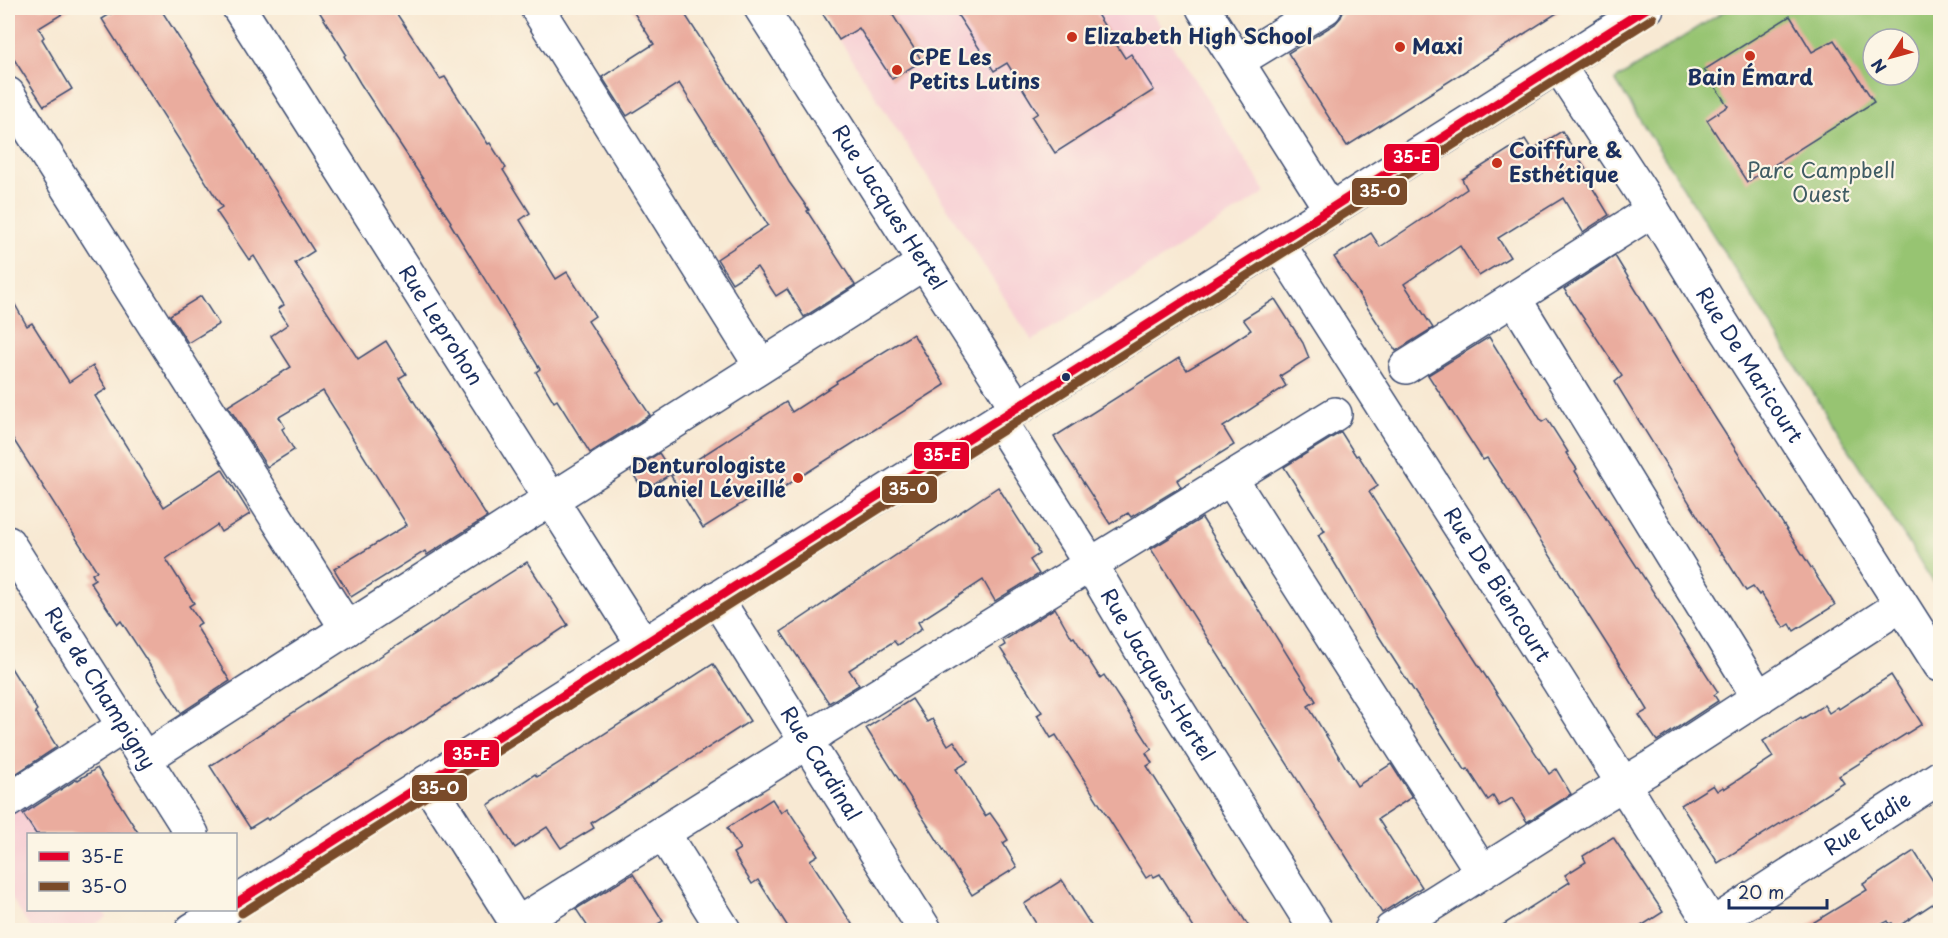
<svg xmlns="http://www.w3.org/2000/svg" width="1948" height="938" viewBox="0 0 1948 938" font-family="'Playpen Sans',sans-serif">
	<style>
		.built { fill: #f7cfd4 }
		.green { fill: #97c472; stroke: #597a68; stroke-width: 1.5; fill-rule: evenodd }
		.building { fill: #eaac9e }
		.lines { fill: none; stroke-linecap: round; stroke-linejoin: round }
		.minor-casing { stroke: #3c4b70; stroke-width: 36 }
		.minor { stroke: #fff; stroke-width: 33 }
		.bus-1-casing { stroke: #fcf5e5; stroke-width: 14 }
		.bus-2-casing { stroke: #fcf5e5; stroke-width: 14 }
		.bus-1 { stroke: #e4002b; stroke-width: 9 }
		.bus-2 { stroke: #7a4b2a; stroke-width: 9 }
		.poi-dot { fill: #c8321e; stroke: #fcf5e5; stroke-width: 2 }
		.bus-dot { fill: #1b2f5e; stroke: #fcf5e5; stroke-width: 2 }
		.labels { text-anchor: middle; stroke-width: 4.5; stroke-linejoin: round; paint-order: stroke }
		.poi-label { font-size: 21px; font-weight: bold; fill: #1b2f5e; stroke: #fcf5e5; text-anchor: start }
		.park-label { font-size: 21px; fill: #405c64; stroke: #fcf5e5 }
		.street-label { font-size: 21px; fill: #1b2f5e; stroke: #fcf5e5 }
		.line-badge { stroke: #fcf5e5; stroke-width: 2 }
		.badge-label { font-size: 16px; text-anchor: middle; font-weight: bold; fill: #fff }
	</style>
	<rect width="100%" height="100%" fill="#fcf5e5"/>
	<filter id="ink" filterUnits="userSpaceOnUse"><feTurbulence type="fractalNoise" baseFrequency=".0167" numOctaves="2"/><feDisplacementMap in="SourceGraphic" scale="12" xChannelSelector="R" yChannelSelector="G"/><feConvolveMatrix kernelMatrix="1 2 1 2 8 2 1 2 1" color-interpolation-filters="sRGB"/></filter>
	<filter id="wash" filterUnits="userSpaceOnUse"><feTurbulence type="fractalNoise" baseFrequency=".008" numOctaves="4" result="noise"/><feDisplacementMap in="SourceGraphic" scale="24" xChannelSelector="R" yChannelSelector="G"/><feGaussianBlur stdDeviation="1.35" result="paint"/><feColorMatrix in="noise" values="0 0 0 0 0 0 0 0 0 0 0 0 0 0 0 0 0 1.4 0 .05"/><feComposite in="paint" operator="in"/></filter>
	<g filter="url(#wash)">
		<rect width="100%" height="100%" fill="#f8e9d3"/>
		<g class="built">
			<path d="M819,8H1149L1266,192L1032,341Z"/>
			<path d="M30,797L55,834H28V910H102L107,917L86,930H32L8,893V811Z"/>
		</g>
		<path class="green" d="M1729,8H1940V593L1615,80ZM1873,39H1909V75H1873Z"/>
		<g id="blocks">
			<g class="building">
				<path d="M19,8H72L39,28L44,37L42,39L72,89L44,106L8,50V15Z"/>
				<path d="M120,8H160L314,251L295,263L358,359L386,341L406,374L399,378L487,517L427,555L425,551L351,597L334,569L407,525L323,391L279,417L285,427L282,429L294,450L267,467L228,406L291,367L271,336L288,324L278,309L284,305L254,256L249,260L216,211L222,207L102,19Z"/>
				<path d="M317,8H393L440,79L445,77L488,144L490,143L506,168L503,170L530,213L520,220L556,279L567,272L595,316L588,321L650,415L590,453L557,400L554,402L536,372L540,369L450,223L451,222L360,83L344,56L346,54Z"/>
				<path d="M631,8H681L765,139L789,182L809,210L807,211L855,285L804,317L787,289L776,296L757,267L732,283L717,259L768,225L679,83L627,116L602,77L654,44Z"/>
				<path d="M819,8H891L889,9L922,61L892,79L859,28L839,40Z"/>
				<path d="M953,8H1093L1125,58L1131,54L1154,90L1055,153L1032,117L1038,113L1007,63L994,71Z"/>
				<path d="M1344,8H1565L1347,146L1288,53L1335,24L1341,17Z"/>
				<path d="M1790,16L1812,52L1834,40L1874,102L1747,182L1707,120L1728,106L1704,70Z"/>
				<path d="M1562,131L1593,180L1589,182L1609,215L1583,232L1563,198L1498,238L1510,257L1479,276L1460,246L1404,284L1433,328L1396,351L1334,257L1371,233L1380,247L1467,189L1462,179L1525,139L1532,150Z"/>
				<path d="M1615,256L1689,377L1835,605L1794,631L1790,624L1784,628L1761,593L1759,595L1753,587L1746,591L1722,553L1721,554L1615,382L1622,376L1564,289Z"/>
				<path d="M8,292L27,326L32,323L69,382L93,366L107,389L95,396L164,507L222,469L250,514L221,532L217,525L166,559L194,603L189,606L201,623L196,626L230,681L181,713L121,621L118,624L90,582L95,579L92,574L97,571L8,431Z"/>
				<path d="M201,296L219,324L188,343L170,315Z"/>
				<path d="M1275,299L1303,343L1309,358L1280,376L1286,386L1223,427L1234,445L1177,480L1181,487L1131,517L1128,513L1110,524L1054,437L1179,358L1187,370L1219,351L1251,330L1243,319Z"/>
				<path d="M913,334L945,385L781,489L776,482L703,528L671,476L786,402L792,412L837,383L836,381Z"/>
				<path d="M1489,337L1542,422L1547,419L1568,452L1566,453L1577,469L1575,471L1718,692L1714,695L1718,701L1657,741L1639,715L1648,710L1629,679L1509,491L1487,458L1483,460L1428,375Z"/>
				<path d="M1341,432L1356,456L1358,455L1378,486L1369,492L1468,649L1549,774L1556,769L1571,794L1527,822L1512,798L1499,806L1493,796L1488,800L1468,769L1465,770L1369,621L1318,535L1325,531L1284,467Z"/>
				<path d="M659,453L672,473L644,491L631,471Z"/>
				<path d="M998,487L1038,550L1037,551L1039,554L1030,560L1039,574L995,601L983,580L918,622L922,629L897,645L894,641L849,670L859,685L829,703L781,632Z"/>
				<path d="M1202,518L1316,701L1308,706L1357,786L1391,764L1412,797L1378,819L1422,887L1382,913L1151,549Z"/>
				<path d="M527,562L568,625L432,715L309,792L268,820L266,818L250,828L210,766Z"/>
				<path d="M1055,608L1072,638L1074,637L1100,678L1104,675L1152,749L1146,753L1152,763L1147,766L1251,930H1195L1160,874L1154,877L1152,874L1146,878L1056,735L1051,738L1037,715L1042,712L1000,648L1005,645L1003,641Z"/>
				<path d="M8,663L37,710L35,712L57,747L8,779Z"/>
				<path d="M713,664L750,721L591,823L594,828L561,848L547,827L515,848L488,805L535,774L537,777Z"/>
				<path d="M1891,675L1922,724L1839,776L1844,783L1718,863L1681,805L1713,785L1717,791L1723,787L1724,789L1773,757L1763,741L1801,717L1802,719L1824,705L1829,713L1838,707L1839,709Z"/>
				<path d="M912,699L927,722L932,719L948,745L954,741L968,762L956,769L985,816L990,813L1002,830L1008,840L1003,843L1017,867L972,895L866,728Z"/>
				<path d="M97,768L139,834H36L23,814L77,779L78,780Z"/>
				<path d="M772,799L781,813L787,808L818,855L810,860L856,930H790L758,880L752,884L742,868L733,853L740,849L727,828Z"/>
				<path d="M1613,837L1663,912L1635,930H1495L1570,882L1565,875L1586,862L1583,856Z"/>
				<path d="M1914,851L1940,892L1937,894L1940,899L1896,928L1892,923L1889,924L1888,921L1871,930H1801L1867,890L1863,884Z"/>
				<path d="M633,874L663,921L648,930H590L576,909Z"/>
				<path d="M1062,880L1094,930H1040L1024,904Z"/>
			</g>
		</g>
	</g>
	<g filter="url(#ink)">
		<use href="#blocks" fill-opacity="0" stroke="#3c4b70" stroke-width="1.5"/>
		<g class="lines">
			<defs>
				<g id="minor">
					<path id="s1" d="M239,8L643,644"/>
					<path d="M537,8L761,366"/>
					<path id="s2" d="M761,8L1017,408"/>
					<path d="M1203,8L1331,210"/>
					<path d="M1238,61L1325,8"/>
					<path id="s3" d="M1558,65L1653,210L1715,312L1940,665"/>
					<path d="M8,94L347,629"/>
					<path id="s4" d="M1278,243L1558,680L1715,930"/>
					<path d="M1514,298L1759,698"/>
					<path d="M1406,367L1653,210"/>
					<path id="s5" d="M999,420L1091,565L1157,677L1316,930"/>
					<path d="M1231,479L1482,872"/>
					<path id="s6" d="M8,543L192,834"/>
					<path id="s7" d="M716,598L925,930"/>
					<path d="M144,759L531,511L551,500L924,263"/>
					<path d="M427,782L521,930"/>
					<path d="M8,801L124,726"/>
					<path d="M663,833L724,930"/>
					<path d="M236,903L1529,84L1647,8"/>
					<path d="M517,924L787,755L823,729L1335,414"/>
					<path d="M192,930L225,910"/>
					<path d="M1391,930L1596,800L1650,768L1901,605"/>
					<path id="s8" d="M1704,930L1940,777"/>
				</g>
			</defs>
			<use href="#minor" class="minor-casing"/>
			<use href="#minor" class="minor"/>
			<defs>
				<path id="bus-1" d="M236,903L1647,8"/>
				<path id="bus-2" d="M242,913L1653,18"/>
			</defs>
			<use href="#bus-1" class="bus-1-casing"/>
			<use href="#bus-2" class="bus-2-casing"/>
			<use href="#bus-1" class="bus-1"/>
			<use href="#bus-2" class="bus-2"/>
		</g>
	</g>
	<g class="poi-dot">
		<circle cx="1072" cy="37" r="6"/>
		<circle cx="1400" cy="47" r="6"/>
		<circle cx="1750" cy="56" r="6"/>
		<circle cx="897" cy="70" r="6"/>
		<circle cx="1497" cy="163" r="6"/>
		<circle cx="798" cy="478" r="6"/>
	</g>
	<circle class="bus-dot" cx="1066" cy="377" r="5"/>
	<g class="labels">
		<g class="poi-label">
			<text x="1084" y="44">Elizabeth High School</text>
			<text x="1412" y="54">Maxi</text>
			<text x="909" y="65">CPE Les<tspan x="909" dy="24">Petits Lutins</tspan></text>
			<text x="1750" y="85" text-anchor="middle">Bain Émard</text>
			<text x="1509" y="158">Coiffure &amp;<tspan x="1509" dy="24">Esthétique</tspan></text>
			<text x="786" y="473" text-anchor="end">Denturologiste<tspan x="786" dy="24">Daniel Léveillé</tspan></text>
		</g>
		<g class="park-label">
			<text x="1821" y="178">Parc Campbell<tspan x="1821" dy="24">Ouest</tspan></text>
		</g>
		<g class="street-label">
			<text dy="7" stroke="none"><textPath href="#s2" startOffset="237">Rue Jacques Hertel</textPath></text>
			<text dy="7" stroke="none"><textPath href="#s1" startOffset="376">Rue Leprohon</textPath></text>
			<text dy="7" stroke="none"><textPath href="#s3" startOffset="356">Rue De Maricourt</textPath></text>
			<text dy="7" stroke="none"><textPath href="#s4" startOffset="406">Rue De Biencourt</textPath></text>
			<text dy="7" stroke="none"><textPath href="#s5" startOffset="300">Rue Jacques-Hertel</textPath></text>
			<text dy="7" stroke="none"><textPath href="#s6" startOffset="172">Rue de Champigny</textPath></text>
			<text dy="7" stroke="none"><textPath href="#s7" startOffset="196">Rue Cardinal</textPath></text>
			<text dy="7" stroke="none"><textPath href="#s8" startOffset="195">Rue Eadie</textPath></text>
		</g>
	</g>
	<g class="line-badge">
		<rect x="1383" y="143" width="57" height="29" rx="6" fill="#e4002b"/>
		<rect x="1351" y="177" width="57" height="29" rx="6" fill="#7a4b2a"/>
		<rect x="913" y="441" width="57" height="29" rx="6" fill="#e4002b"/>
		<rect x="881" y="475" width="57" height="29" rx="6" fill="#7a4b2a"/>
		<rect x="443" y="739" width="57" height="29" rx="6" fill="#e4002b"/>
		<rect x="411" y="774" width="57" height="28" rx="6" fill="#7a4b2a"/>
	</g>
	<g class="badge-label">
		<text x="1412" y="163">35-E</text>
		<text x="1380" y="197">35-O</text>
		<text x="942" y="461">35-E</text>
		<text x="909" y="495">35-O</text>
		<text x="471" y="760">35-E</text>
		<text x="439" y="794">35-O</text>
	</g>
	<rect width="1948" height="938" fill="none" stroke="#fcf5e5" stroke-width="30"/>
	<rect x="27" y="833" width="210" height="78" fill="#fcf5e5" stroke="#a2a6af" stroke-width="1.5"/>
	<rect x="39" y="852" width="30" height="9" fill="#e4002b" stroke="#a2a6af" stroke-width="1.5"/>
	<text x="81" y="863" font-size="18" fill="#1b2f5e">35-E</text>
	<rect x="39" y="882" width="30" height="9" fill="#7a4b2a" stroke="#a2a6af" stroke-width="1.5"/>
	<text x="81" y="893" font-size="18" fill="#1b2f5e">35-O</text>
	<g transform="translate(1891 57) rotate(234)"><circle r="28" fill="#fcf5e5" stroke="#a2a6af" stroke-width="1.5"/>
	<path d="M0-4.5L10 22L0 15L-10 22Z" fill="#c8321e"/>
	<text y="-9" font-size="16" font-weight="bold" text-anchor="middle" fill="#1b2f5e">N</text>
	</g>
	<path d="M1729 899v9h98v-9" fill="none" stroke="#1b2f5e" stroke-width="3"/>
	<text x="1738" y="899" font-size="18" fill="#1b2f5e" stroke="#fcf5e5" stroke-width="4.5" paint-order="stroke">20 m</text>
</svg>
